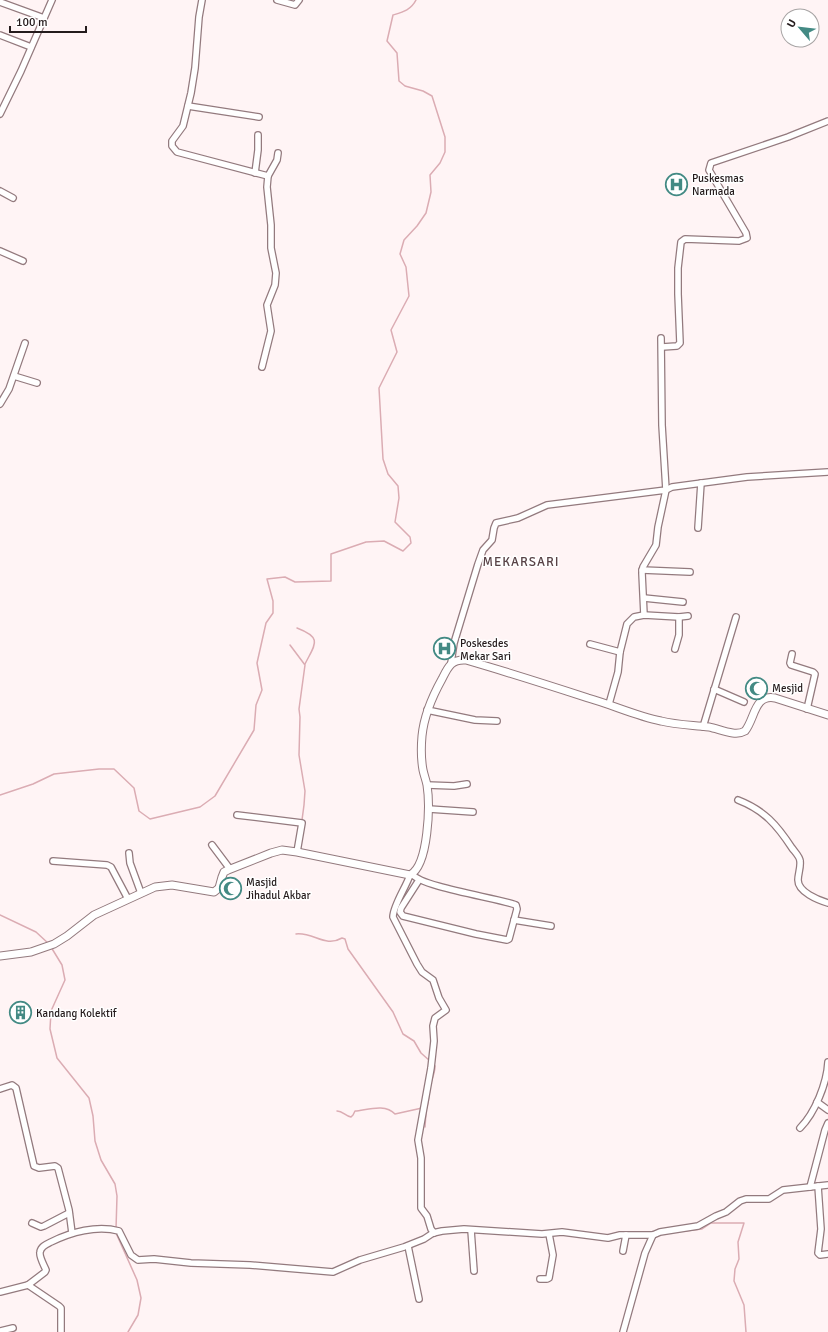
<svg xmlns="http://www.w3.org/2000/svg" width="828" height="1332" viewBox="0 0 828 1332" font-family="Signika,sans-serif">
	<style>
		.lines { fill: none; stroke-linecap: round; stroke-linejoin: round }
		.stream { stroke: #dbacb3; stroke-width: 1.5 }
		.minor-casing { stroke: #937a7e; stroke-width: 8 }
		.tertiary-casing { stroke: #937a7e; stroke-width: 9 }
		.minor { stroke: #fff; stroke-width: 5.5 }
		.tertiary { stroke: #fff; stroke-width: 7 }
		.labels { text-anchor: middle; stroke-width: 3; stroke-linejoin: round; paint-order: stroke }
		.poi-label { font-size: 11px; fill: #241b1c; stroke: #fff; text-anchor: start }
		.quarter-label { font-size: 13px; letter-spacing: 1px; fill: #584246; stroke: #fff }
	</style>
	<rect width="100%" height="100%" fill="#fff4f5"/>
	<g class="lines">
		<g class="stream">
			<path d="M297,628C323,638 315,644 305,664"/>
			<path d="M290,645L305,665L299,709L300,717L299,755L305,791L304,805L302,820"/>
			<path d="M0,795L33,784L54,774L99,769H114L134,788L139,811L150,819L200,807L215,796L254,730L256,705L262,690L257,663L266,623L273,613V601L267,579L285,577L295,582L331,581V554L366,542L384,541L403,551L411,543L410,537L395,522L399,498L398,486L388,474L383,459L379,388L397,352L391,330L409,296L406,267L400,254L404,240L417,226L426,213L431,192L430,175L440,163L445,152V137L432,96L423,91L405,86L399,81L397,53L387,41L393,15C403,12 411,10 416,0"/>
			<path d="M0,915L36,932L49,944"/>
			<path d="M296,934C314,932 325,948 342,938L345,939L348,949L393,1012L403,1034L414,1041L421,1053L430,1061"/>
			<path d="M51,947L62,965L65,980L51,1011L50,1029L57,1058L89,1098L93,1116L95,1141L101,1160L115,1184L117,1196L116,1229"/>
			<path d="M426,1110C429,1102 429,1095 430,1087C431,1080 435,1074 435,1066L433,1064"/>
			<path d="M337,1111C343,1111 345,1116 351,1117L353,1115L355,1111C367,1110 385,1103 395,1114L422,1108"/>
			<path d="M425,1127L426,1113"/>
			<path d="M685,1231L702,1229L711,1223H744L738,1242L739,1259L735,1269L734,1281L744,1305L746,1332"/>
			<path d="M116,1233L137,1280L141,1298L138,1315L128,1332"/>
		</g>
		<defs>
			<g id="minor">
				<path d="M202,0L199,17L195,68L191,93L183,126L172,141V146L177,152L268,176L267,187L271,225V248L276,273L275,285L267,305L271,331L262,367"/>
				<path d="M277,0L295,5L299,0"/>
				<path d="M0,2L44,18"/>
				<path d="M0,35L31,47"/>
				<path d="M188,106L259,117"/>
				<path d="M0,114L21,71L52,0"/>
				<path d="M255,173L258,150V135"/>
				<path d="M268,176L277,160L278,153"/>
				<path d="M0,191L13,198"/>
				<path d="M0,251L23,261"/>
				<path d="M662,347L677,346L680,343L678,294V268L681,242L685,239L739,241L747,238L746,233L709,170L711,163L788,137L828,121"/>
				<path d="M14,376L37,383"/>
				<path d="M0,404L9,389L25,343"/>
				<path d="M698,528L701,483"/>
				<path d="M642,570L690,572"/>
				<path d="M644,598L683,602"/>
				<path d="M644,615L642,573L643,567L656,545L658,527L666,490L672,487L747,477L828,472"/>
				<path d="M590,644L620,652"/>
				<path d="M675,649L679,635V617"/>
				<path d="M792,654L790,663L791,665L813,672L815,674L807,709"/>
				<path d="M451,663L454,643L478,564L483,550L492,540L494,528L496,523L518,518L547,505L666,490L662,425L661,338"/>
				<path d="M714,689L744,702"/>
				<path d="M609,704L618,672L620,652L627,624L634,617L644,615L679,617L688,616"/>
				<path d="M427,710L475,720L497,721"/>
				<path d="M703,727L736,617"/>
				<path d="M427,785L454,786L467,784"/>
				<path d="M738,800C764,810 777,825 792,848C795,852 800,857 800,861C801,867 798,874 798,880C798,892 818,900 828,903"/>
				<path d="M429,809L473,812"/>
				<path d="M237,815L302,823L297,852"/>
				<path d="M212,845L230,869"/>
				<path d="M129,853L130,863L141,893"/>
				<path d="M53,861L107,865L111,867L128,899"/>
				<path d="M412,874C421,887 497,898 516,905L517,909L509,939L507,940L476,934L403,916L400,912L401,908L419,880"/>
				<path d="M410,875C406,887 393,906 393,917L417,964L422,972L433,980L439,998L446,1010L435,1018L433,1026L434,1041L431,1068L418,1140L421,1158V1208L427,1216L431,1229L434,1233"/>
				<path d="M514,920L551,926"/>
				<path d="M0,1089L12,1085L16,1088L34,1166L39,1168L55,1166L58,1168L69,1210L72,1233"/>
				<path d="M817,1102L828,1110"/>
				<path d="M800,1128C815,1113 827,1083 828,1062"/>
				<path d="M818,1186L821,1229L818,1253L820,1255L828,1254"/>
				<path d="M810,1187L825,1130L828,1123"/>
				<path d="M32,1223L41,1227L44,1226L69,1213"/>
				<path d="M471,1230L474,1271"/>
				<path d="M408,1246L419,1299"/>
				<path d="M623,1251L626,1235"/>
				<path d="M540,1279H547L549,1278L553,1255L549,1234"/>
				<path d="M28,1285L59,1306L61,1308V1332"/>
				<path d="M0,1292L28,1285L45,1272L46,1270C44,1265 39,1257 40,1252C41,1246 47,1244 51,1242C71,1232 97,1225 119,1231L131,1255L138,1260L154,1259L191,1263L250,1265L333,1272L360,1260L404,1247L424,1239L433,1233L442,1231L464,1229L542,1234L562,1232L608,1238L620,1235H653L660,1232L698,1226L716,1216L726,1212L740,1201L746,1199H769L783,1190L828,1185"/>
				<path d="M0,1331L13,1328"/>
				<path d="M623,1332L645,1253L653,1235"/>
			</g>
			<path id="tertiary" d="M0,956L31,952L54,944L67,936L94,915L155,887L172,885L214,892L219,888L222,877L224,872L228,870L271,853L282,850L297,852L410,875C429,865 430,804 427,785C426,780 424,775 423,770C421,759 421,747 422,736C424,715 432,697 442,679C448,667 451,659 466,660C507,672 548,685 588,698C613,705 636,716 661,721C677,725 693,725 709,727C720,729 735,737 745,731C755,719 754,694 775,698L828,715"/>
		</defs>
		<use href="#minor" class="minor-casing"/>
		<use href="#tertiary" class="tertiary-casing"/>
		<use href="#minor" class="minor"/>
		<use href="#tertiary" class="tertiary"/>
	</g>
	<defs>
		<symbol id="hospital-ring" viewBox="-11 -11 22 22"><circle r="9.5" fill="#fff" stroke="#438a84" stroke-width="1.5"/><path d="M-5-5h3v3.5h4V-5h3V5h-3V1.5h-4V5h-3Z" fill="#438a84"/></symbol>
		<symbol id="mosque-ring" viewBox="-11 -11 22 22"><circle r="9.5" fill="#fff" stroke="#438a84" stroke-width="1.5"/><path d="M3.5-4.9A6 6 0 1 0 3.5 4.9A5 5 0 1 1 3.5-4.9Z" fill="#438a84"/></symbol>
		<symbol id="building-ring" viewBox="-11 -11 22 22"><circle r="9.5" fill="#fff" stroke="#438a84" stroke-width="1.5"/><path d="M-4-6H4V6H1V3H-1V6H-4ZM-2.5-4.3h1.7v1.8h-1.7ZM.8-4.3h1.7v1.8H.8ZM-2.5-1h1.7V.8h-1.7ZM.8-1h1.7V.8H.8Z" fill="#438a84"/></symbol>
	</defs>
	<g fill-rule="evenodd">
		<use href="#hospital-ring" x="664" y="172" width="25" height="25"/>
		<use href="#hospital-ring" x="432" y="636" width="25" height="25"/>
		<use href="#mosque-ring" x="744" y="676" width="25" height="25"/>
		<use href="#mosque-ring" x="218" y="876" width="25" height="25"/>
		<use href="#building-ring" x="8" y="1000" width="25" height="25"/>
	</g>
	<g class="labels">
		<g class="poi-label">
			<text x="692" y="182">Puskesmas<tspan x="692" dy="13">Narmada</tspan></text>
			<text x="460" y="647">Poskesdes<tspan x="460" dy="13">Mekar Sari</tspan></text>
			<text x="772" y="692">Mesjid</text>
			<text x="246" y="886">Masjid<tspan x="246" dy="13">Jihadul Akbar</tspan></text>
			<text x="36" y="1017">Kandang Kolektif</text>
		</g>
		<g class="quarter-label">
			<text x="521" y="566">MEKARSARI</text>
		</g>
	</g>
	<g transform="translate(800 28) rotate(298)"><circle r="19" fill="#ffffff" stroke="#a7a4a4"/>
	<path d="M0-3L7 15L0 10L-7 15Z" fill="#438a84"/>
	<text y="-6" font-size="11" font-weight="bold" text-anchor="middle" fill="#241b1c">U</text>
	</g>
	<path d="M10 26v6h76v-6" fill="none" stroke="#241b1c" stroke-width="2"/>
	<text x="16" y="26" font-size="12" fill="#241b1c" stroke="#ffffff" stroke-width="3" paint-order="stroke">100 m</text>
</svg>
